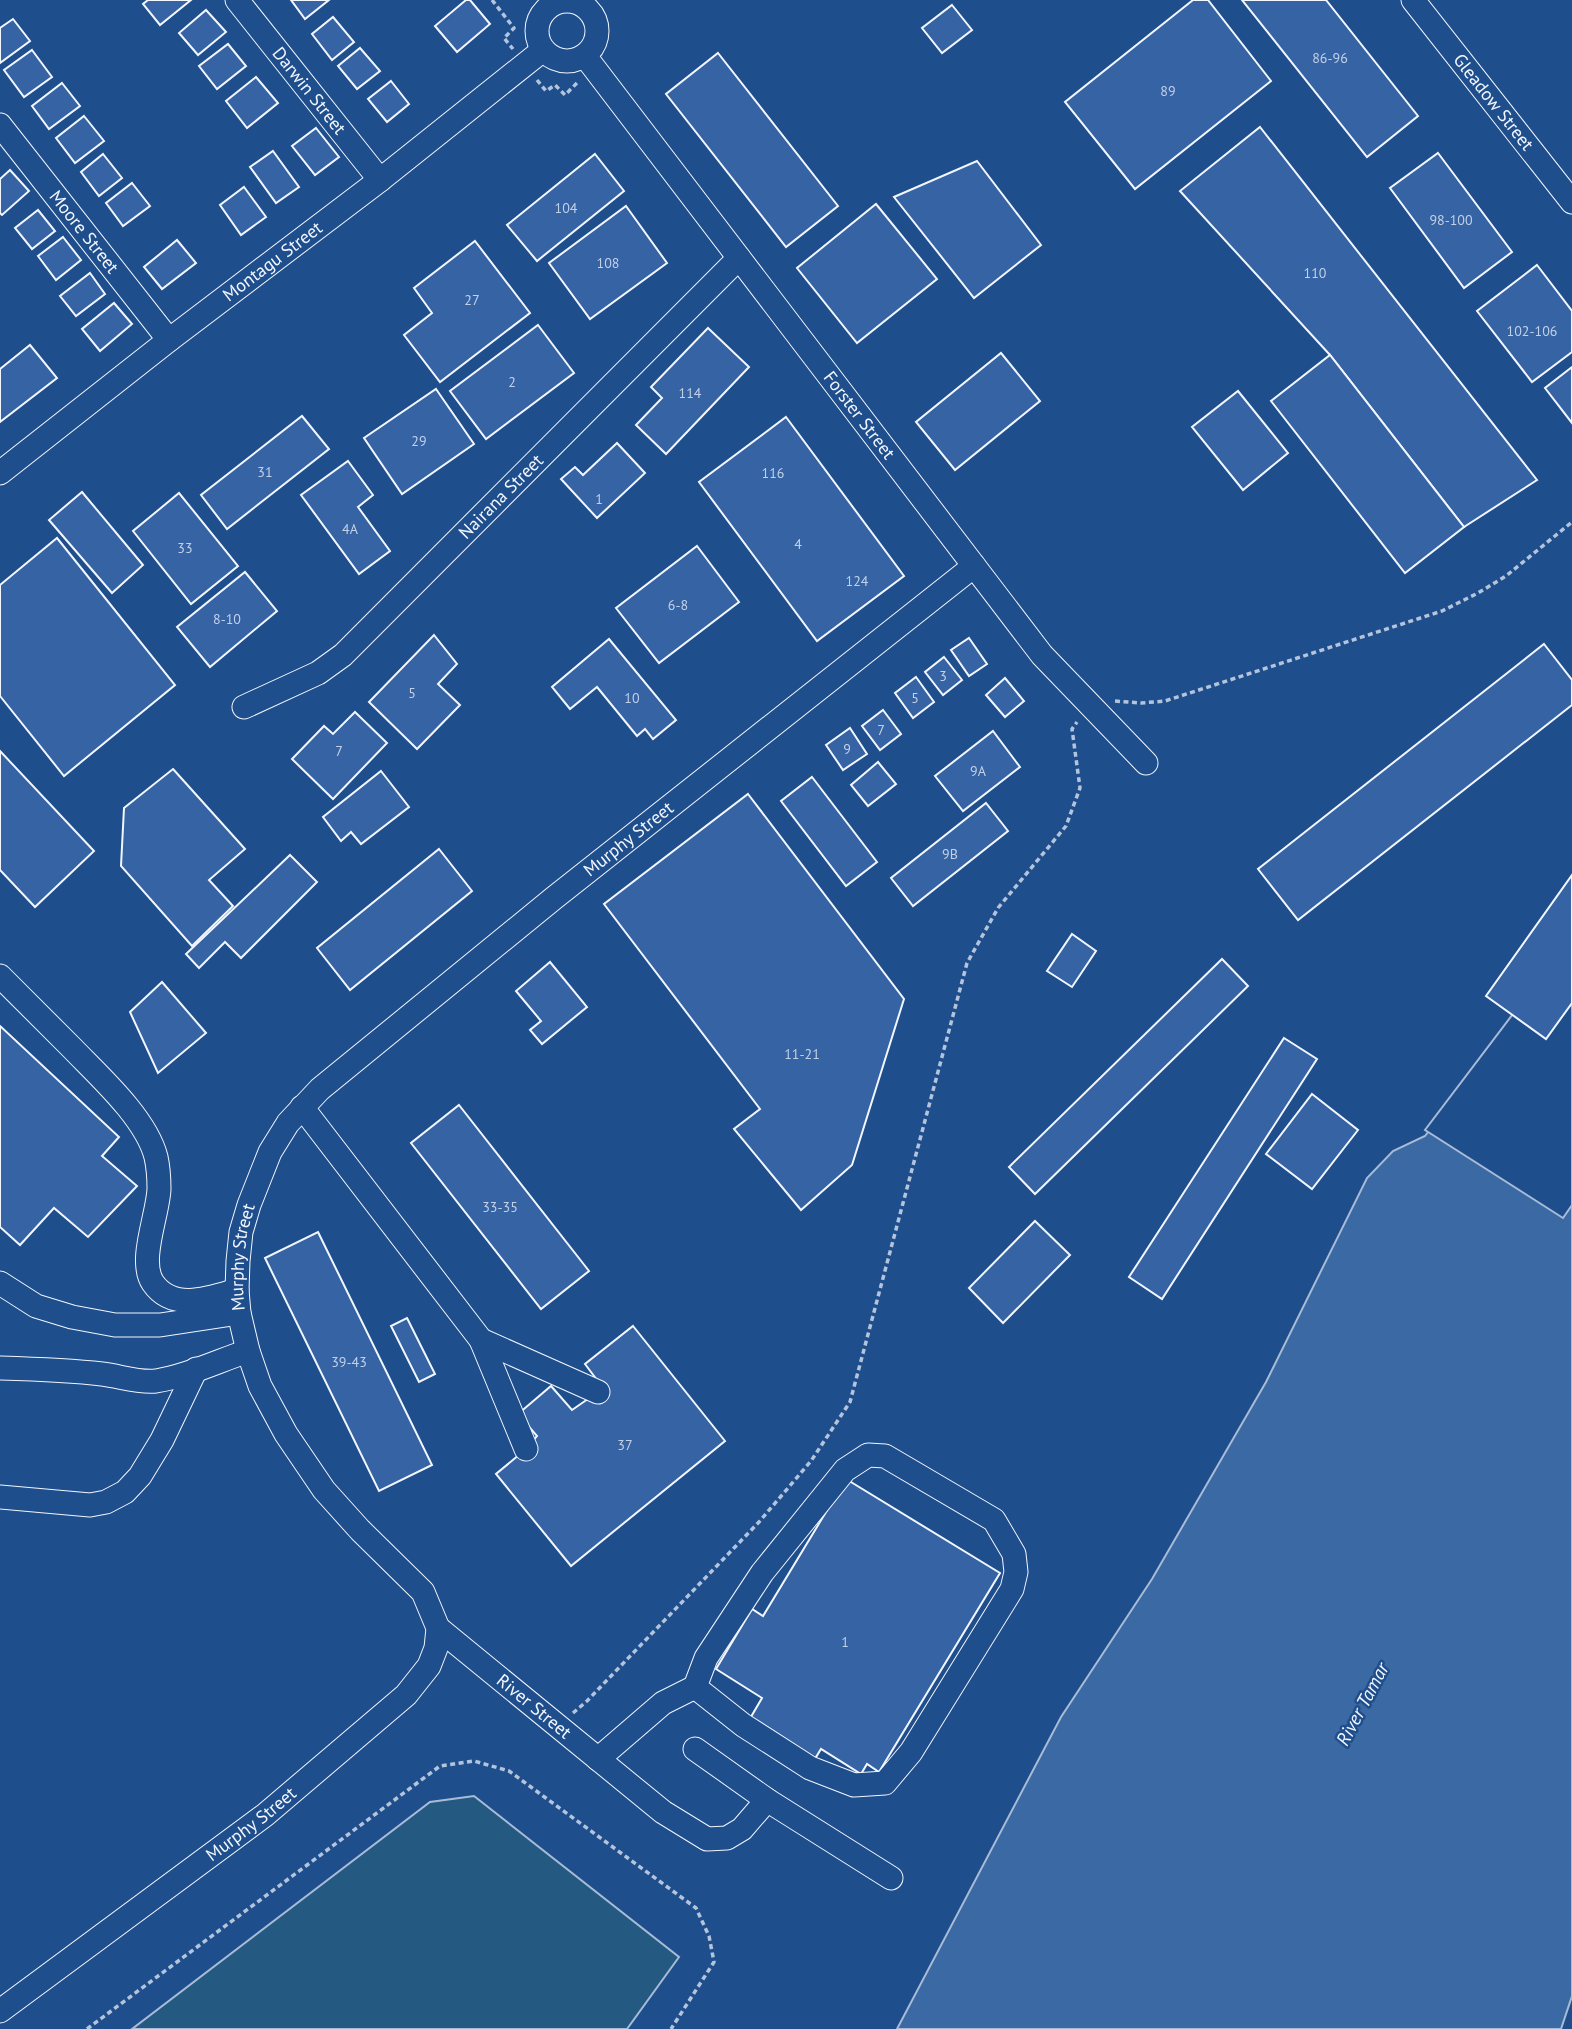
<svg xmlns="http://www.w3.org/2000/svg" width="1572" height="2029" viewBox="0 0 1572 2029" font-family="'PT Sans',sans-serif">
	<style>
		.green { fill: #245a82; stroke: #a8bbd7; stroke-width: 2 }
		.water { fill: #3b69a3; stroke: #a8bbd7; stroke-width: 2 }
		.pier { fill: #1f4e8c; stroke: #a8bbd7; stroke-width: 2 }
		.building { fill: #3563a3; stroke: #f2f6ff; stroke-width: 2 }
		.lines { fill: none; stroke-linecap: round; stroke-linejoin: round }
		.minor-casing { stroke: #f2f6ff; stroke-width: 25 }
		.path { stroke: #b3c4dc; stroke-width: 3.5; stroke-dasharray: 5 3.5; stroke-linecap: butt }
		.minor { stroke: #1f4e8c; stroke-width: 23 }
		.labels { text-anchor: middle; stroke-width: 5; stroke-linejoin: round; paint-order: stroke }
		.number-label { font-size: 14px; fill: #c3d1e8 }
		.street-label { font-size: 18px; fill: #f2f6ff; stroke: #1f4e8c }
		.water-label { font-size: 19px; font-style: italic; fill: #f2f6ff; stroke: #1f4e8c }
	</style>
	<rect width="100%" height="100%" fill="#1f4e8c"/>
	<path class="green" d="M474,1796L679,1957L627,2029H132L430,1802Z"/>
	<path class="water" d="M1572,940V1996L1561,2029H897L1061,1717L1152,1579L1266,1382L1367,1178L1393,1151L1425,1136Z"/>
	<path class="pier" d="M1572,936V1205L1563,1218L1425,1130Z"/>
	<g class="building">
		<path d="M148,0H191L160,25L143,4Z"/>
		<path d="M291,0H329L305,19Z"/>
		<path d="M466,0H470L490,24L457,52L435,26Z"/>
		<path d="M1193,0H1208L1271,81L1135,189L1065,102Z"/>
		<path d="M1242,0H1326L1418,116L1367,157Z"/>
		<path d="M952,5L972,30L942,53L922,28Z"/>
		<path d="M206,10L226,32L198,55L179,33Z"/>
		<path d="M333,17L354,42L332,60L312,34Z"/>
		<path d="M13,19L30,41L0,63V28Z"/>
		<path d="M228,44L246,66L217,89L199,66Z"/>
		<path d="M360,48L380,71L357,89L338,66Z"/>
		<path d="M32,50L52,77L24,97L4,70Z"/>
		<path d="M718,53L838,206L786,247L666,94Z"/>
		<path d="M256,77L278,103L247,128L226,101Z"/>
		<path d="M391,81L409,104L387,122L368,99Z"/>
		<path d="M62,83L80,106L49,129L32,106Z"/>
		<path d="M84,116L104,141L75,163L56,138Z"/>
		<path d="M1260,127L1537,480L1464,527L1330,355L1180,191Z"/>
		<path d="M316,128L339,157L315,175L292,146Z"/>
		<path d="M273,151L299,187L276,203L250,167Z"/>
		<path d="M1438,153L1512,252L1464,288L1390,188Z"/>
		<path d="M103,154L122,178L99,196L81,172Z"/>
		<path d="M595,154L624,191L537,261L507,225Z"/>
		<path d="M977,161L1041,245L974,298L894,197Z"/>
		<path d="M10,170L29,191L2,215L0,213V179Z"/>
		<path d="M132,183L150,206L123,226L106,203Z"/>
		<path d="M244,187L266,217L241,235L220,205Z"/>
		<path d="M876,204L937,279L857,343L797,268Z"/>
		<path d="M626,206L667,263L590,319L549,263Z"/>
		<path d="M38,210L55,231L32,249L15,228Z"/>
		<path d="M63,237L81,260L56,280L38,256Z"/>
		<path d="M177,240L196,263L162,289L144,267Z"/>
		<path d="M475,241L530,313L440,382L404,335L432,313L414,288Z"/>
		<path d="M1537,265L1572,311V352L1532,382L1477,311Z"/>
		<path d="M90,273L105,294L76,316L60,296Z"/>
		<path d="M114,303L132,324L100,351L82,329Z"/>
		<path d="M538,325L574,373L486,439L450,391Z"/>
		<path d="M708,328L749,367L666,454L636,425L662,398L651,387Z"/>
		<path d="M30,345L57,378L0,422V369Z"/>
		<path d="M1001,353L1040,401L955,470L916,422Z"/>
		<path d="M1330,355L1464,527L1405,573L1271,401Z"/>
		<path d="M1572,367V423L1545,388Z"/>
		<path d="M436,389L474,444L402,494L364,438Z"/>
		<path d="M1238,391L1288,453L1243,490L1192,427Z"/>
		<path d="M302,416L329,449L227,529L201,495Z"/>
		<path d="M786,417L904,576L817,641L699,482Z"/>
		<path d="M617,443L645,473L597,518L561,479L575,467L583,475Z"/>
		<path d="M348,461L373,495L358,507L390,551L359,574L301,495Z"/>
		<path d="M82,492L143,565L112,593L49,520Z"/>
		<path d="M179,493L238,566L191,604L133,531Z"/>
		<path d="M57,538L175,685L64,776L0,696V585Z"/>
		<path d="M697,546L739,602L659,663L616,608Z"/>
		<path d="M245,572L277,611L210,667L177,627Z"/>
		<path d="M434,635L457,664L438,684L460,705L417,749L369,702Z"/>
		<path d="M969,638L987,664L969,676L951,650Z"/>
		<path d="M609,639L676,720L653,739L645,729L637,736L597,687L570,709L552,687Z"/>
		<path d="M1544,644L1572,680V705L1298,920L1258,869Z"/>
		<path d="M944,657L962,680L943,695L925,672Z"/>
		<path d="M916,677L934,702L913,718L895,693Z"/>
		<path d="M1005,678L1024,701L1005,717L986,695Z"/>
		<path d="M883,710L901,734L880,750L862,726Z"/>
		<path d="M355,712L387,743L333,799L292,759L324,726L333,734Z"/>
		<path d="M850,728L867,754L843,770L826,745Z"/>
		<path d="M993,731L1020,767L963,811L935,776Z"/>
		<path d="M0,751L94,851L35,907L0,870Z"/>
		<path d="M878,762L896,784L868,806L851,785Z"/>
		<path d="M173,769L245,849L209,880L233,906L192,946L121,866L124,808Z"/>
		<path d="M381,771L409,807L361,844L351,832L341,841L323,817Z"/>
		<path d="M812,777L877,862L846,886L781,801Z"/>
		<path d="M748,794L904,999L852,1165L801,1210L734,1129L760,1109L604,904Z"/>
		<path d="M986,803L1008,831L913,906L891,878Z"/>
		<path d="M439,849L472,891L350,990L317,948Z"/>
		<path d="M290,855L317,882L241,958L225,942L199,968L186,954Z"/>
		<path d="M1572,875V1003L1546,1039L1486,996Z"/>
		<path d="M1072,934L1096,951L1072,987L1047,971Z"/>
		<path d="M1222,959L1248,986L1035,1194L1009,1167Z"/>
		<path d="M550,962L587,1007L542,1044L530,1030L541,1021L516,991Z"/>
		<path d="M162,982L206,1033L158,1073L130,1012Z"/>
		<path d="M0,1026L119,1137L102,1156L137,1186L88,1237L54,1208L20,1245L0,1227Z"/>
		<path d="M1284,1038L1317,1059L1162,1299L1129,1277Z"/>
		<path d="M1312,1094L1358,1130L1312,1189L1266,1154Z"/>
		<path d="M459,1105L589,1271L541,1309L411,1143Z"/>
		<path d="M1035,1221L1070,1255L1003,1323L969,1288Z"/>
		<path d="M318,1232L432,1465L379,1491L265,1258Z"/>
		<path d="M407,1318L435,1374L419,1382L391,1326Z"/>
		<path d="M633,1326L725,1441L571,1566L496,1474L526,1449L537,1436L518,1414L551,1386L572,1410L598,1392L603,1388L585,1364Z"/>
		<path d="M846,1479L1000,1573L879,1772L867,1764L861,1774L821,1749L813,1762L748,1722L762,1698L716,1669L752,1609L763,1616Z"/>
	</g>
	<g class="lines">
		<defs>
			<g id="minor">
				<path id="s1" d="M237,0L380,180"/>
				<path id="s2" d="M1413,0L1572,202"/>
				<circle cx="567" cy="31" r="30"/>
				<path id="s3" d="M585,56L1042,655L1146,763"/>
				<path id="s4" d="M0,125L169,340"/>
				<path id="s5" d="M0,473L169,340L380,180L543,50"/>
				<path id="s6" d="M244,707L318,673L343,655L739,258"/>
				<path d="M0,976C24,1000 48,1024 72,1048C99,1076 146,1118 156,1157C158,1166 159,1179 159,1189C158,1215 138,1261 153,1283C173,1312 210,1298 237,1290"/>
				<path d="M302,1107L481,1340L526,1449"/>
				<path d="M0,1283L36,1306L72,1317L115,1325H160L239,1313"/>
				<path d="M481,1340L598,1392"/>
				<path d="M0,1368C34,1369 68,1370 102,1374C120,1376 138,1383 156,1381C187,1376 218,1361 248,1351"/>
				<path d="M0,1497L90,1505L106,1502L125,1492L140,1476L162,1440L196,1369"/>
				<path id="s7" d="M438,1628L663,1812L707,1839L727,1838L742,1829L767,1800"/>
				<path d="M695,1749L767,1800L891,1878"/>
				<path d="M598,1759L663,1703L695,1687L743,1725L810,1768L854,1785L885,1783L911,1752L1012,1589L1016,1572L1014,1554L994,1520L885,1456L868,1455L845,1470L762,1573L706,1658L695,1687"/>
				<path id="s8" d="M0,2011L265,1815L406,1695L429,1666L436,1648L438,1628L423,1592L360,1530L324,1490L286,1434L260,1386L248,1351L239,1313L237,1290L238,1261L241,1232L249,1205L270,1152L288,1123L320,1089L554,898L974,566"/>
			</g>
		</defs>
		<use href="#minor" class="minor-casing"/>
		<g class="path">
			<path d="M492,0L514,28L504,38L513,49"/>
			<path d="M537,80L546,91L555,85L565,95L579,81"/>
			<path d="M1115,701L1141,703L1165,701L1442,611L1478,593L1506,576L1572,522"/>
			<path d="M573,1713L587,1701L759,1522L811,1461L850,1402L967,963L998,908L1066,826L1080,788L1072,729L1077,722"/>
			<path d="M87,2029L440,1766L474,1761L509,1771L696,1908L709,1936L714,1962L671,2029"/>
		</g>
		<use href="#minor" class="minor"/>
	</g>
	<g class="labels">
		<g class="number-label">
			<text x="1330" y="63">86-96</text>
			<text x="1168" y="96">89</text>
			<text x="566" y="213">104</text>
			<text x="1451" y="225">98-100</text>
			<text x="608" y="268">108</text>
			<text x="1315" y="278">110</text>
			<text x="472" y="305">27</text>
			<text x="1532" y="336">102-106</text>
			<text x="512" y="387">2</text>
			<text x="690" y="398">114</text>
			<text x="419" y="446">29</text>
			<text x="265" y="477">31</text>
			<text x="773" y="478">116</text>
			<text x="599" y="504">1</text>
			<text x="350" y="534">4A</text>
			<text x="798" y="549">4</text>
			<text x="185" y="553">33</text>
			<text x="857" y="586">124</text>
			<text x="678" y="610">6-8</text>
			<text x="227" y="624">8-10</text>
			<text x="943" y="681">3</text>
			<text x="412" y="698">5</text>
			<text x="632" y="703">10</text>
			<text x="915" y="703">5</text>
			<text x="881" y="735">7</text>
			<text x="847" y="754">9</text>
			<text x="339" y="756">7</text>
			<text x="978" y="776">9A</text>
			<text x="950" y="859">9B</text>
			<text x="802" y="1059">11-21</text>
			<text x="500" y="1212">33-35</text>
			<text x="349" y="1367">39-43</text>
			<text x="625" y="1450">37</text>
			<text x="845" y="1647">1</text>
		</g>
		<g class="street-label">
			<text dy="6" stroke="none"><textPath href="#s1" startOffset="116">Darwin Street</textPath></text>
			<text dy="6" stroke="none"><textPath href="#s2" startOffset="130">Gleadow Street</textPath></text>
			<text dy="6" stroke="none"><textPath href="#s4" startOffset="136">Moore Street</textPath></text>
			<text dy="6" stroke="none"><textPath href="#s5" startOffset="345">Montagu Street</textPath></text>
			<text dy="6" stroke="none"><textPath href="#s3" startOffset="452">Forster Street</textPath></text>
			<text dy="6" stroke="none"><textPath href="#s6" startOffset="336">Nairana Street</textPath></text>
			<text dy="6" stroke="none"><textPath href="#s8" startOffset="1615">Murphy Street</textPath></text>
			<text dy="6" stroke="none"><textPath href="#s8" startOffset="1027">Murphy Street</textPath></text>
			<text dy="6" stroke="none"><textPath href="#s7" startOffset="124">River Street</textPath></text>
			<text dy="6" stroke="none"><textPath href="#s8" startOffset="313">Murphy Street</textPath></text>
		</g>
		<g class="water-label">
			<text transform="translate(1362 1704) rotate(-62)" y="7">River Tamar</text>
		</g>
	</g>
</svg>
